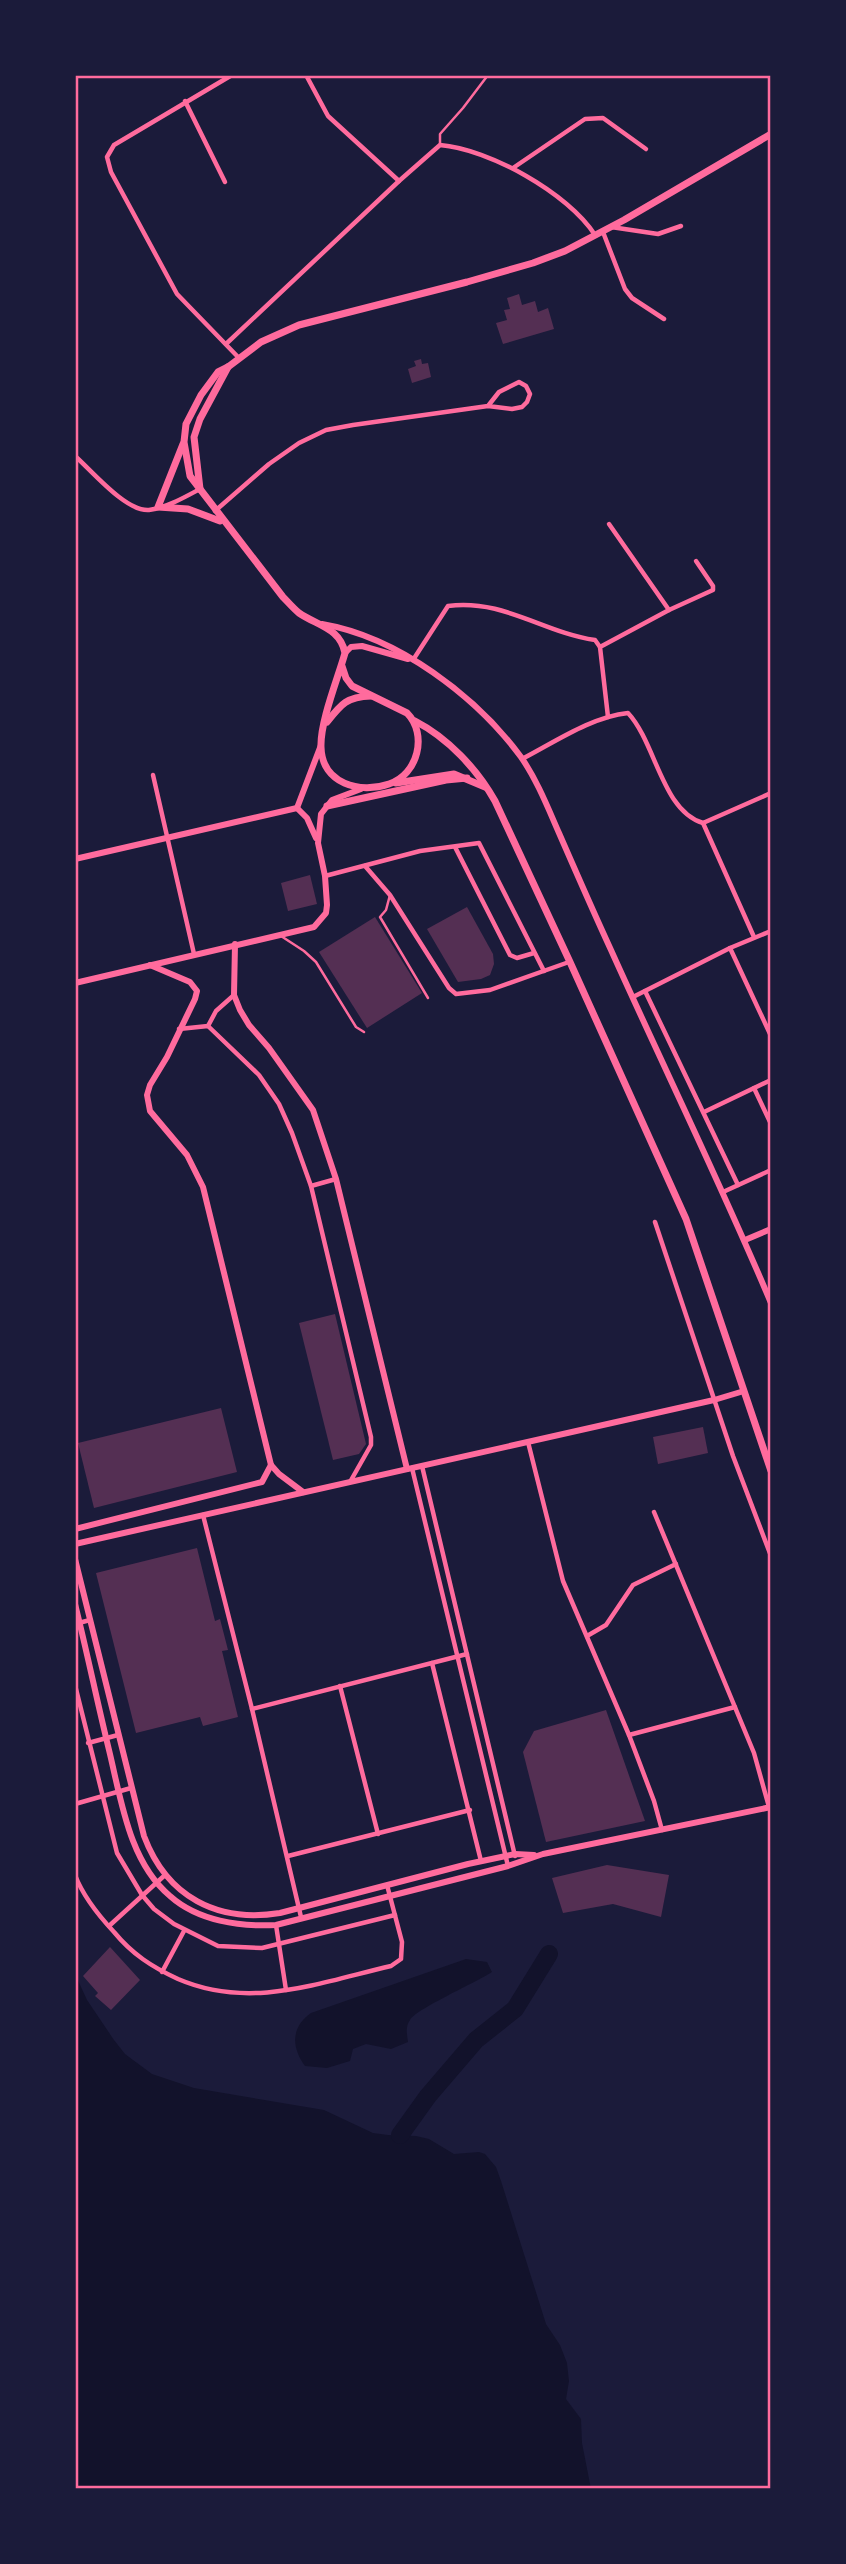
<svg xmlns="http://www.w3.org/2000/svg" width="846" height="2564" viewBox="0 0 846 2564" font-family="'DejaVu Sans',sans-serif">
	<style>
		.water { fill: #12122b }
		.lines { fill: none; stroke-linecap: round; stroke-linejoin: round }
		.river { stroke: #12122b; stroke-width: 18 }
		.building { fill: #542f53 }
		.service { stroke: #ff6b9d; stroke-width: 2.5 }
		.minor { stroke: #ff6b9d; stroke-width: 4.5 }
		.tertiary { stroke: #ff6b9d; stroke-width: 6 }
		.primary { stroke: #ff6b9d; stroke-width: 7 }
		.neatline { fill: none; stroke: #ff6b9d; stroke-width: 2.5 }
	</style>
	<rect width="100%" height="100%" fill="#1b1b3a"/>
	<g class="water">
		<path d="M466,1959L487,1962L492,1972C477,1982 416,2009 410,2020C405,2027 407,2034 408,2042L391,2049L366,2044L353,2049L350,2061L327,2068L305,2066C291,2047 291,2027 311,2013Z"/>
		<path d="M75,1974L87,2000L114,2040L125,2054L152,2074L194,2088L324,2110L373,2133L388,2135L416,2136L429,2139L454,2154L479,2152L485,2154L496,2167L501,2181L546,2324L560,2345L567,2363L569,2381L566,2399L581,2419L582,2443L591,2489H75Z"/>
	</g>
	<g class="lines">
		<path class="river" d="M400,2135L428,2096L476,2040L515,2009L549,1954"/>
	</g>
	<g class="building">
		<path d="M519,294L522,305L535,301L538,312L548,308L554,329L503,344L496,323L507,320L504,310L510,309L507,298Z"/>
		<path d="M421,359L422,364L428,363L431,377L412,383L408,369L416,366L414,361Z"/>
		<path d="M310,875L317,904L288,911L281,883Z"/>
		<path d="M467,907L493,954L494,964L490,975L481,979L458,982L427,929Z"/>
		<path d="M375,917L422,993L367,1028L319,952Z"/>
		<path d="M335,1314L366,1444L359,1454L333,1460L299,1323Z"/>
		<path d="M221,1408L237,1472L94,1508L78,1443Z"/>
		<path d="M703,1427L708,1453L658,1464L653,1437Z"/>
		<path d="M197,1548L215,1621L220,1619L228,1650L222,1651L238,1717L203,1726L200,1717L136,1733L96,1573Z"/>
		<path d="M606,1710L645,1821L546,1842L523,1752L534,1731Z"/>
		<path d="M607,1865L669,1875L661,1917L613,1904L563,1913L552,1878Z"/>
		<path d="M110,1947L140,1980L111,2010L95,1996L98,1993L83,1976Z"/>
	</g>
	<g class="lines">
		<g class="service">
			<path d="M440,145V134L463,108L488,75"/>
			<path d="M390,895L386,910L380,917L428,998"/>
			<path d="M281,936L304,951L316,962L356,1027L364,1032"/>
		</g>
		<g class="minor">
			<path d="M232,75L114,145L107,157L111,172L177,294L238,357"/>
			<path d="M306,75L328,116L399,181"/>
			<path d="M185,101L225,182"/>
			<path d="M513,168L585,119L603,118L646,149"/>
			<path d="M611,227L658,234L681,226"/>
			<path d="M603,232L625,289L632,298L664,319"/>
			<path d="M226,344L399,181L440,145C489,149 568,193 595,235"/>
			<path d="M75,456C92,471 126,512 149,510C166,508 185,497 200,489"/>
			<path d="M215,511L269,464L299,443L326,430L353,425L488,406L512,409L522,407L527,402L530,394L526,386L519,382L499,392L488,406"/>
			<path d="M609,524L669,610"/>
			<path d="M413,660L448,606C504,599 542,632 595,640L600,647"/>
			<path d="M608,717L600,647L669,610L713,590V586L696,561"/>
			<path d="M522,759C555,742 591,717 628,713C656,743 662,811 703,823L771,793"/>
			<path d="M153,775L194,954"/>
			<path d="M703,823L754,937"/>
			<path d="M455,847L510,955L517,958L534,953"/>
			<path d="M365,866L390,895L449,988L456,994L490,990L569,962"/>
			<path d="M325,876L420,851L479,843L544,971"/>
			<path d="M730,948L771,1036"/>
			<path d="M645,991L738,1185"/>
			<path d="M633,997L730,948L771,931"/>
			<path d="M208,1026L216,1011L234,995"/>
			<path d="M179,1029L208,1026L259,1075L279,1104L292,1133L311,1186L371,1437V1445L350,1482"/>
			<path d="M754,1088L771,1124"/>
			<path d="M704,1112L771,1080"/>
			<path d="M311,1186L336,1179"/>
			<path d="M723,1192L771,1170"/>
			<path d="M655,1222L733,1456L771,1556"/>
			<path d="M528,1442L563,1581L629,1735L654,1801L662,1830"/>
			<path d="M422,1466L515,1856"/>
			<path d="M412,1468L508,1866"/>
			<path d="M654,1512L754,1753L769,1807"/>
			<path d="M203,1515L252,1709L301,1917"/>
			<path d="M75,1624L90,1620"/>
			<path d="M587,1636L606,1625L633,1585L676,1564"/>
			<path d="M432,1663L481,1861"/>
			<path d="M75,1685L117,1853L142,1895L154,1909L174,1924L218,1946L262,1948L395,1915"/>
			<path d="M340,1686L378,1834"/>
			<path d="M252,1709L467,1654"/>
			<path d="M629,1735L735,1707"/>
			<path d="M88,1743L118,1735"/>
			<path d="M75,1804L131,1788"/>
			<path d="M288,1856L470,1810"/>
			<path d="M75,1875C83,1896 99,1916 114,1932C132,1954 152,1967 178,1979C250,2010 318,1983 391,1966L401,1959L402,1942L387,1885"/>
			<path d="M276,1925L286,1990"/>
			<path d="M109,1926L165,1875"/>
			<path d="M162,1972L184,1931"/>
		</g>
		<g class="tertiary">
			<path d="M322,624C398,637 476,696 521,757C537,780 548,808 559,833C576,872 593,911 611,950C664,1068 721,1184 771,1303"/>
			<path d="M345,653L351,647L362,646L408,659"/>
			<path d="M297,808L321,745"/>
			<path d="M297,808L307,818L316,838"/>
			<path d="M75,859L297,808"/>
			<path d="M235,944L234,995L240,1010L249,1025L269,1048L313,1110L336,1179L407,1469"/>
			<path d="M150,965L190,982L197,991L195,999L167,1057L150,1085L147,1095L150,1111L187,1155L203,1187L271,1465L279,1474L303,1492"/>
			<path d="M75,983L314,927L326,913L327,905L325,876L318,843L321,814L332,800L361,789"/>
			<path d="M745,1240L771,1229"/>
			<path d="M75,1529L262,1482L271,1465"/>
			<path d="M75,1544L714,1400L744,1391"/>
			<path d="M75,1559L144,1836C167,1897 217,1923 280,1913L468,1864L515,1854L534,1855"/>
			<path d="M75,1604C87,1652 97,1701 109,1750C121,1799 129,1862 170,1896C198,1921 240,1927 276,1925L508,1866L543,1854L771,1807"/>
		</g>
		<g class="primary">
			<path d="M183,444L158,507L188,509L220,521"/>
			<path d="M200,489L194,437L200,419L228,367"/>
			<path d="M342,666L346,678L352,686L407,713C428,734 418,775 389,784C360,794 322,784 321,747C320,722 338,678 345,653C340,628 318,626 299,613C293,608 288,602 283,597L190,476L184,442L186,424L201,395L218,372L228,367L261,342L299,325L467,282L533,263L565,251L624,220L771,134"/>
			<path d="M415,721C448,738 477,769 495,801L570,962L686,1219L771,1471"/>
			<path d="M327,722C342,703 347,697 371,696"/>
			<path d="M396,783L454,774L485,787"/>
			<path d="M327,806L446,780L467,778"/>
		</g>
	</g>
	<rect width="846" height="2564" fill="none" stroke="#1b1b3a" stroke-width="154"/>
	<rect x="77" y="77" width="692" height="2410" class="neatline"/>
</svg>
